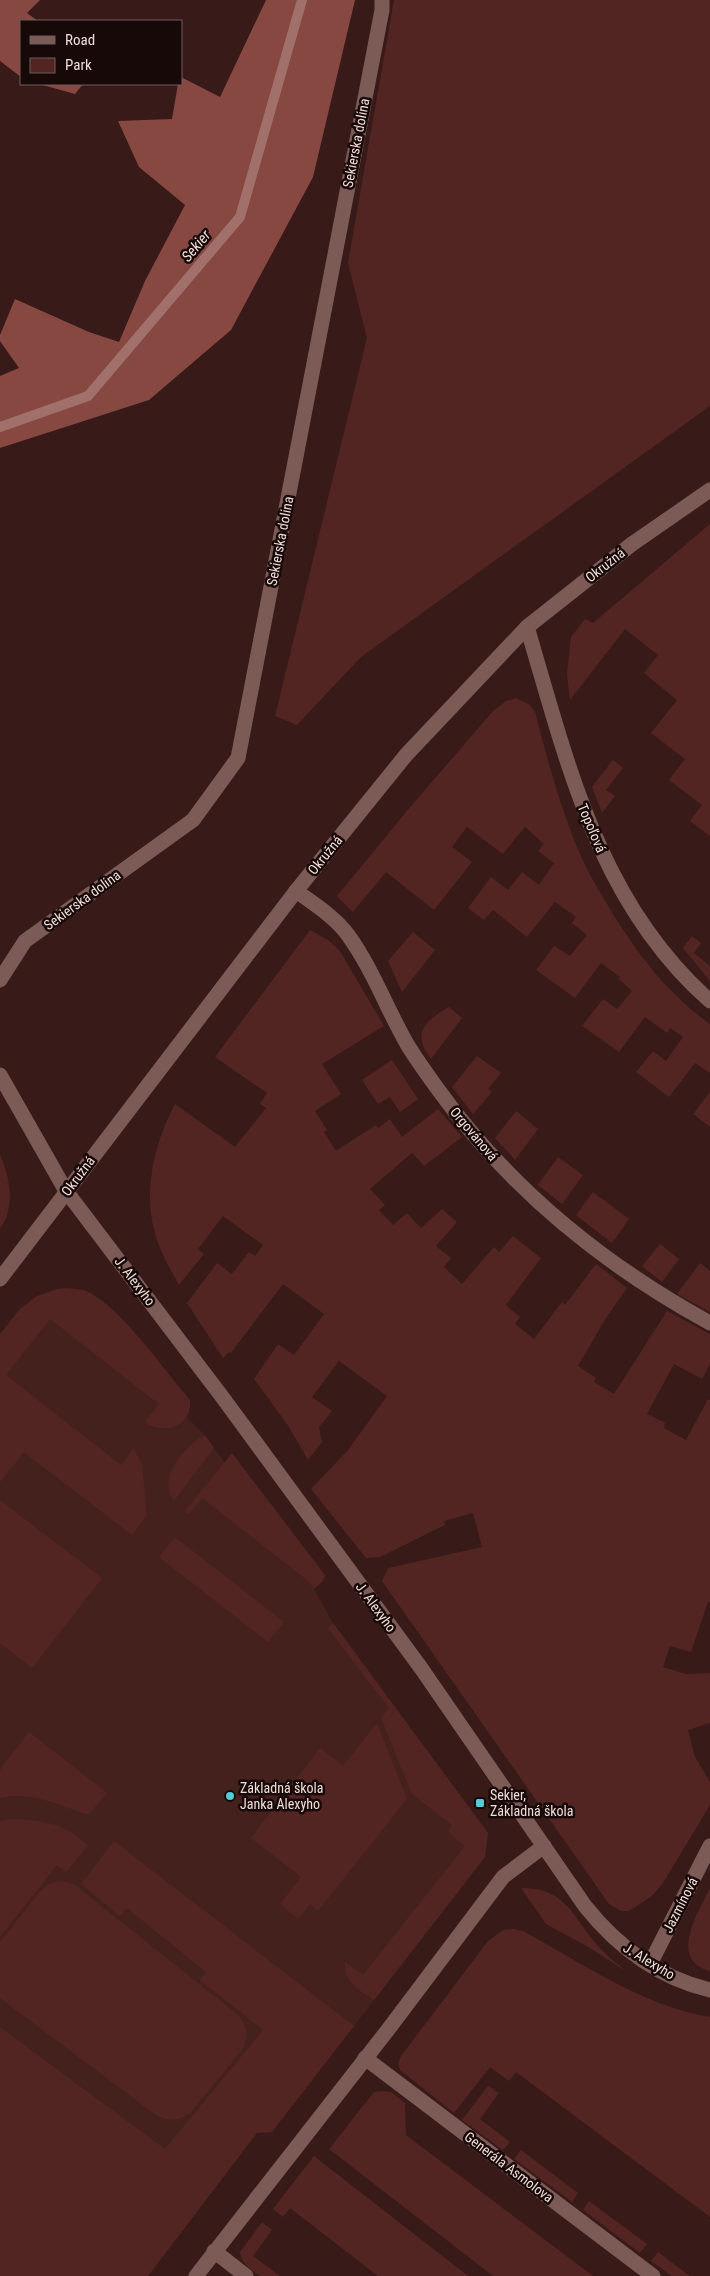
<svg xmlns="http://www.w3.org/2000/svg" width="710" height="2276" viewBox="0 0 710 2276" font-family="'Roboto Condensed',sans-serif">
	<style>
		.built { fill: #45211e }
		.green { fill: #522522 }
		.forest { fill: #874842 }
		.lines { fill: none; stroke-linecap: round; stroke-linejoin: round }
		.stream { stroke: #a1706b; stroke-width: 10 }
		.minor { stroke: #7c5a56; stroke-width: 15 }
		.poi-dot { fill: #52cbd9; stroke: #160908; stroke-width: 2 }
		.labels { text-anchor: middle; stroke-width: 5; stroke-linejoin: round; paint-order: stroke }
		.street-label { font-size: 14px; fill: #f1dcd9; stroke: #160908 }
		.poi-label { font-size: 14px; fill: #f1dcd9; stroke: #160908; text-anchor: start }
		.water-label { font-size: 15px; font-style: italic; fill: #f3dedc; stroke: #160908 }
	</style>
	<rect width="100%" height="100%" fill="#381a18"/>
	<path class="built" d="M51,1313L125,1357L205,1435L314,1589L333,1623L488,1833L485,1857L272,2132L257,2133L148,2276H0V1339Z"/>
	<g class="green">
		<path d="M394,0H710V406L361,657L297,725L275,716L367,338L348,263Z"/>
		<path d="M710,524V836L690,821L702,805L669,780L685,759L651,733L677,700L644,673L658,655L625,629L570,700L567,674L571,637L585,619L593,623Z"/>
		<path d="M516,698L530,705L535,712C547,758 559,803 577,847C586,870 600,892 613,914C641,958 667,993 710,1024V1073L695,1063L669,1097L636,1072L653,1051L666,1061L683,1037L670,1028L667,1033L645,1017L619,1052L582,1026L603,999L617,1009L632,991L618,978L620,977L601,963L575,998L536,970L554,946L570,956L587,935L572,923L576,917L555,902L527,937L493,910L484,920L468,908L491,877L508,890L522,872L539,885L554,863L538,851L544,844L525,827L503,854L467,827L452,847L472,862L434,910L386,872L353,912L337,896L406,812L493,711L506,701Z"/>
		<path d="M613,760L623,768L606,790L615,796L602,813L592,787Z"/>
		<path d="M310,930L328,940L340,951L384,1026L322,1064L341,1094L315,1111L327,1130L324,1132L336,1151L376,1125L378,1128L390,1119L402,1137L438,1109L462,1137L424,1166L412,1153L370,1189L385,1205L379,1210L393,1225L407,1213L421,1228L442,1209L457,1222L436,1246L451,1258L444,1267L462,1284L494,1247L499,1252L513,1236L541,1258L506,1305L520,1317L515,1324L534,1339L562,1302L565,1305L596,1264L627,1288L606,1318L578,1366L596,1378L594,1382L614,1394L667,1311L710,1334V1364L702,1379L674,1364L647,1414L665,1423L664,1428L686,1440L708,1399L710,1400V1602H708L691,1652L670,1646L663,1667L686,1674L710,1673V1723L688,1730L695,1757L710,1782V1805L663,1883L652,1896L629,1911H621L609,1904L382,1581L388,1568L482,1547L473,1513L444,1521L445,1525L380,1557L366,1558L311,1489L348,1450L387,1396L339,1361L312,1397L332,1411L319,1427L322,1442L308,1460L287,1424L254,1379L278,1344L294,1355L324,1314L283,1284L231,1353L229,1352L223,1358L187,1303L217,1263L232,1274L249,1252L255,1256L263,1245L223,1216L198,1249L204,1254L179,1285C170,1268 158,1249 154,1229C143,1188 156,1140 175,1104L235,1147L266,1108L260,1104L267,1093L215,1057Z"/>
		<path d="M413,932L435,950L402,992L388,961Z"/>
		<path d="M692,936L701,943L694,953L710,966V981L683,948Z"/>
		<path d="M449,1007L462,1018L431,1059C411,1032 425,1021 449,1007Z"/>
		<path d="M477,1056L501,1073L488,1089L492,1092L473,1114L452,1087Z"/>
		<path d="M392,1060L418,1099L400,1112L390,1097L378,1104L362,1080Z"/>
		<path d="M710,1092V1127L693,1114Z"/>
		<path d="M516,1111L538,1129L515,1160L495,1138Z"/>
		<path d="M0,1154C10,1180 16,1205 0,1229Z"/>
		<path d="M558,1157L583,1175L562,1204L538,1185Z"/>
		<path d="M593,1192L629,1219L612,1243L576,1215Z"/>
		<path d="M660,1244L679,1259L662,1282L642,1266Z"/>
		<path d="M700,1263L710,1271V1312L677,1294Z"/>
		<path d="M67,1288C73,1289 81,1289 86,1291C119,1305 166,1372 190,1400C193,1426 164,1436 145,1422L159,1404L50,1319L6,1375L121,1465L134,1448L142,1465L147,1515L132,1535L24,1452L0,1482V1334L20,1309L37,1296L57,1289Z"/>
		<path d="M205,1435L214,1448L174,1501C156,1479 185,1446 205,1435Z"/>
		<path d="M232,1453L325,1575L323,1581L314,1589L307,1580L202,1498L189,1514L185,1511Z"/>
		<path d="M0,1500L102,1578L32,1668L0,1643Z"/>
		<path d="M175,1537L284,1622L268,1642L159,1557Z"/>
		<path d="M333,1623L488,1833L485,1857L374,2000C360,1990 343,1982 345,1962L363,1975L465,1846L448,1832L452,1825L412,1794L381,1718L389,1708L328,1628Z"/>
		<path d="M377,1723L407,1799L318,1911L310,1904L298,1919L280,1904L301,1877L251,1838L320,1748L343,1766Z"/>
		<path d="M29,1732L107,1793L90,1813L86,1814C56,1805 34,1791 0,1798V1770Z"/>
		<path d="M10,1819C41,1820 66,1823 88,1846L66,1872L57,1865L0,1937V1821Z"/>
		<path d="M114,1841L354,2026L272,2132L257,2133L148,2276H0V2027L165,2149L263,2030L200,1980L206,1972L127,1908L120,1916L81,1884Z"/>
		<path d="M58,1881L68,1882L76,1886L238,2015C248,2027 249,2036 242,2050L191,2112C179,2121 170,2122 156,2115L0,1998V1942L41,1890L49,1884Z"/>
		<path d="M521,1888C563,1888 570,1911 593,1940C603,1953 615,1962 627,1972L590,1948L546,1924Z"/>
		<path d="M710,1888V1971C668,1960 698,1913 710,1888Z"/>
		<path d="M513,1929L523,1931C584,1964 641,2005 710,2017V2217L516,2072L509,2081L490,2067L454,2113L400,2070L398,2063L401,2056L488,1941L503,1930Z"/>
		<path d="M488,2086L499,2093L480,2119L510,2142L503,2150L462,2120Z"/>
		<path d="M382,2091L391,2092L405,2103L406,2135L593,2276H493L329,2149L374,2092Z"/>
		<path d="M521,2150L578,2193L572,2202L514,2159Z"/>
		<path d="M314,2156L468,2276H378L290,2208L283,2217L273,2209Z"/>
		<path d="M589,2201L647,2244L640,2253L583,2210Z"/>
		<path d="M262,2222L272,2230L253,2256L280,2276C274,2276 267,2276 262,2276C253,2274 241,2262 240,2252Z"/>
		<path d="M658,2252L687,2274L690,2276H672L651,2261Z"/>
	</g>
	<g class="forest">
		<path d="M0,0H40L27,13L38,21H21V77L0,61Z"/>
		<path d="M266,0H355L313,177L231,330L149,400L0,448V376L19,368L0,341V335L15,299L89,332L119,342L145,281L185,205L139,167L118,121L172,119L178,84H181V77L220,97Z"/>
		<path d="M39,84H83L75,94Z"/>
	</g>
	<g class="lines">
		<path class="stream" d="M0,427L88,396L240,217L302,0"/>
		<g class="minor">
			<path d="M527,627C568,764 598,902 710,1001"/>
			<path d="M296,891C314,904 335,917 348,935C372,968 387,1009 407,1044C416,1059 427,1074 437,1088C508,1187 604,1265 710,1323"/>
			<path d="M0,980L25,941L193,820L238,758L382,10V0"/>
			<path d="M0,1075L66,1191L223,1398L421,1668L585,1906C617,1946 659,1978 710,1990"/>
			<path d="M0,1279L296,891L406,755L527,627L632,544L710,490"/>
			<path d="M650,1964L710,1846"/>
			<path d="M365,2058L653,2276"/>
			<path d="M214,2251L246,2276"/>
			<path d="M196,2276L387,2031L503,1877L544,1846"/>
		</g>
	</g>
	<g class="poi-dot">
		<circle cx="230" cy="1796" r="5"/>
		<rect x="475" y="1798" width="10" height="10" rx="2.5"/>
	</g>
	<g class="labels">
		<g class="street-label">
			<text transform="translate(356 143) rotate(-79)" y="5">Sekierska dolina</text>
			<text transform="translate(280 541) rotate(-79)" y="5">Sekierska dolina</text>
			<text transform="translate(605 565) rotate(-38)" y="5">Okružná</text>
			<text transform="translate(592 828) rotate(67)" y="5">Topoľová</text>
			<text transform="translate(325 855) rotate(-51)" y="5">Okružná</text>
			<text transform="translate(82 900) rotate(-36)" y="5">Sekierska dolina</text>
			<text transform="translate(474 1134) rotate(50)" y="5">Orgovánová</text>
			<text transform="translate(78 1176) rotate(-53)" y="5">Okružná</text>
			<text transform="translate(135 1281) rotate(53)" y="5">J. Alexyho</text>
			<text transform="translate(376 1607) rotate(54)" y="5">J. Alexyho</text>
			<text transform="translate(680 1905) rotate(-63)" y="5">Jazmínová</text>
			<text transform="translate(649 1961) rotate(31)" y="5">J. Alexyho</text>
			<text transform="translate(509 2167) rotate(37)" y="5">Generála Asmolova</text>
		</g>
		<g class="poi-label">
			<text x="240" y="1793">Základná škola<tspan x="240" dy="16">Janka Alexyho</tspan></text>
			<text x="490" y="1800">Sekier,<tspan x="490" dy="16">Základná škola</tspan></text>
		</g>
		<g class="water-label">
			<text transform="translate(196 246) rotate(-50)" y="5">Sekier</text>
		</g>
	</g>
	<rect x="20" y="20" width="162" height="65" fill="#160908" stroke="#6e5d5c"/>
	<rect x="30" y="36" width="25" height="8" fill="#7c5a56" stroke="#6e5d5c"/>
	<text x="65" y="45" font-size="15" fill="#f1dcd9">Road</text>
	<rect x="30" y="58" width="25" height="15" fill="#522522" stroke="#6e5d5c"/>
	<text x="65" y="70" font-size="15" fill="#f1dcd9">Park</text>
</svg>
